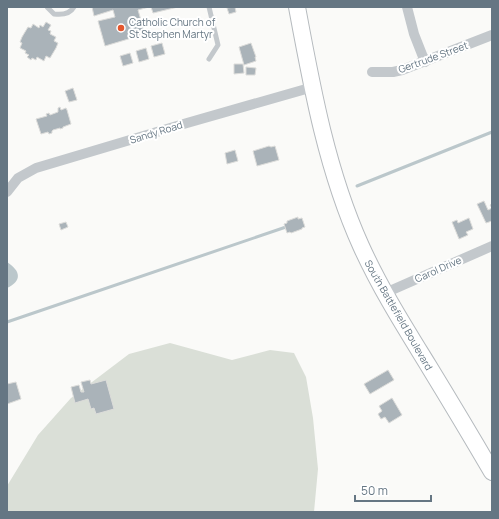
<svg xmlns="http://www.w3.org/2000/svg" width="499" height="519" viewBox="0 0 499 519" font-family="Manrope,sans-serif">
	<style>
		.green { fill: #dadfd7 }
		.water { fill: #bbc7cb }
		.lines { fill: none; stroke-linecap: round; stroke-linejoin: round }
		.stream { stroke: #bbc7cb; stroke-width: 3 }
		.building { fill: #aab3b9; stroke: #dcdcda }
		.primary-casing { stroke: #b5babe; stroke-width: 18 }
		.service { stroke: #c3c8cc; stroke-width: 5 }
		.minor { stroke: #c3c8cc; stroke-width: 10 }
		.primary { stroke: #fff; stroke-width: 16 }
		.poi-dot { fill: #e4572e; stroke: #fff; stroke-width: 1.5 }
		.labels { text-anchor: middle; stroke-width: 4; stroke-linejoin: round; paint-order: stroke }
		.poi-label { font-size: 10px; fill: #657683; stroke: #fff; text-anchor: start }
		.street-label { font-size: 10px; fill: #657683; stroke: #fff }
	</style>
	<rect width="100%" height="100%" fill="#fafaf8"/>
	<path class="green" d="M170,343L232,360L270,350L294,353L306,377L313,418L318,469L314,512H7V486L38,435L71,398L129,354Z"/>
	<path class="water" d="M7,262C21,271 22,281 7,288Z"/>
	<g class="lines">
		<g class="stream">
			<path d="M357,186L492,132"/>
			<path d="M7,322L286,227"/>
		</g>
	</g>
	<g class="building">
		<path d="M92,7H149L138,10L145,34L105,46L98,21L115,17L113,10L94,16Z"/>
		<path d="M151,7H178L153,13Z"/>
		<path d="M235,7L236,12L229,14L227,8Z"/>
		<path d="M46,22L51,25L48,30L51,31L50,34L56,37L54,41L58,43L56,48L50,58L46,56L44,61L37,57L36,60L32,58L31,60L27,57L29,55L25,53L26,51L20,48L22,43L20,42L22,37L28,27L31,28L33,24L39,28L40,25L43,27Z"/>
		<path d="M162,43L165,54L154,57L151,46Z"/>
		<path d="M251,43L256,57H255L256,61L244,65L239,47Z"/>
		<path d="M146,48L149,59L139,62L136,51Z"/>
		<path d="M130,53L133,63L123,66L120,56Z"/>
		<path d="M234,64H243L244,73L234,74Z"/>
		<path d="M246,67L256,68L255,75H246Z"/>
		<path d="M73,88L77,100L69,102L65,91Z"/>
		<path d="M60,107L61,110L66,108L67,110L71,124L63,127V128L60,129V128L53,130L52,131V133L49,134L48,132L41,134L36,119L47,116L46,114L49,113L50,115L58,112V108Z"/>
		<path d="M269,146L271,147L275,146L279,160L257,166L253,151Z"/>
		<path d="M235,150L238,161L227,164L225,153Z"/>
		<path d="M484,201L488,210L492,208L490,205L492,204V221L486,223L477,204Z"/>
		<path d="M298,217V219L302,218L305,227L302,228V229L291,233L290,232L287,233L284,224L287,223V221Z"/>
		<path d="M469,218L473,229L466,232L468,235L459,239L452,222L457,220L458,223Z"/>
		<path d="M66,222L68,227L61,230L59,224Z"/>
		<path d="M388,370L394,380L370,394L364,384Z"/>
		<path d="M90,380L91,384L106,380L114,409L96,414L94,408L91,409L88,399L75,403L71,387L79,385L81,392H84L81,382Z"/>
		<path d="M16,382L21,399L7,404V384Z"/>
		<path d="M392,398L402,415L389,423L385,417L381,419L378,414L382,411L379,406Z"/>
	</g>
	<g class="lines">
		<defs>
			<path id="primary" d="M297,7C312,88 327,171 361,246C380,288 404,326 428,365C450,401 471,436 492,472"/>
		</defs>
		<use href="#primary" class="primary-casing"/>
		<g class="service">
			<path d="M47,7L54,14C62,15 70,14 74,7"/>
			<path d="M209,7L218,45L209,59"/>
		</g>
		<g class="minor">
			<path d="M407,7L414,34L425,62"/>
			<path d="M372,72H393L402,70L492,35"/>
			<path d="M7,192L18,178L36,168L187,123L313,87"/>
			<path d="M385,293L492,246"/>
		</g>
		<use href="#primary" class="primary"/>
	</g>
	<circle class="poi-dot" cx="121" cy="28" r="4"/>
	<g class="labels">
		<g class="poi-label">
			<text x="129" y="26">Catholic Church of<tspan x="129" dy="12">St Stephen Martyr</tspan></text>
		</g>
		<g class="street-label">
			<text transform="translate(433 57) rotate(-20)" y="4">Gertrude Street</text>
			<text transform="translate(156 132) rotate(-17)" y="4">Sandy Road</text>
			<text transform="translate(438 269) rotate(-24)" y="4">Carol Drive</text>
			<text transform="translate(399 315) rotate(60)" y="4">South Battlefield Boulevard</text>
		</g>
	</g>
	<rect width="499" height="519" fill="none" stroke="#657683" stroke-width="16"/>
	<path d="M355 495v6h76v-6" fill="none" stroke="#657683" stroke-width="2"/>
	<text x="361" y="495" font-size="12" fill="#657683" stroke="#ffffff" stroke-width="3" paint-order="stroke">50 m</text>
</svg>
